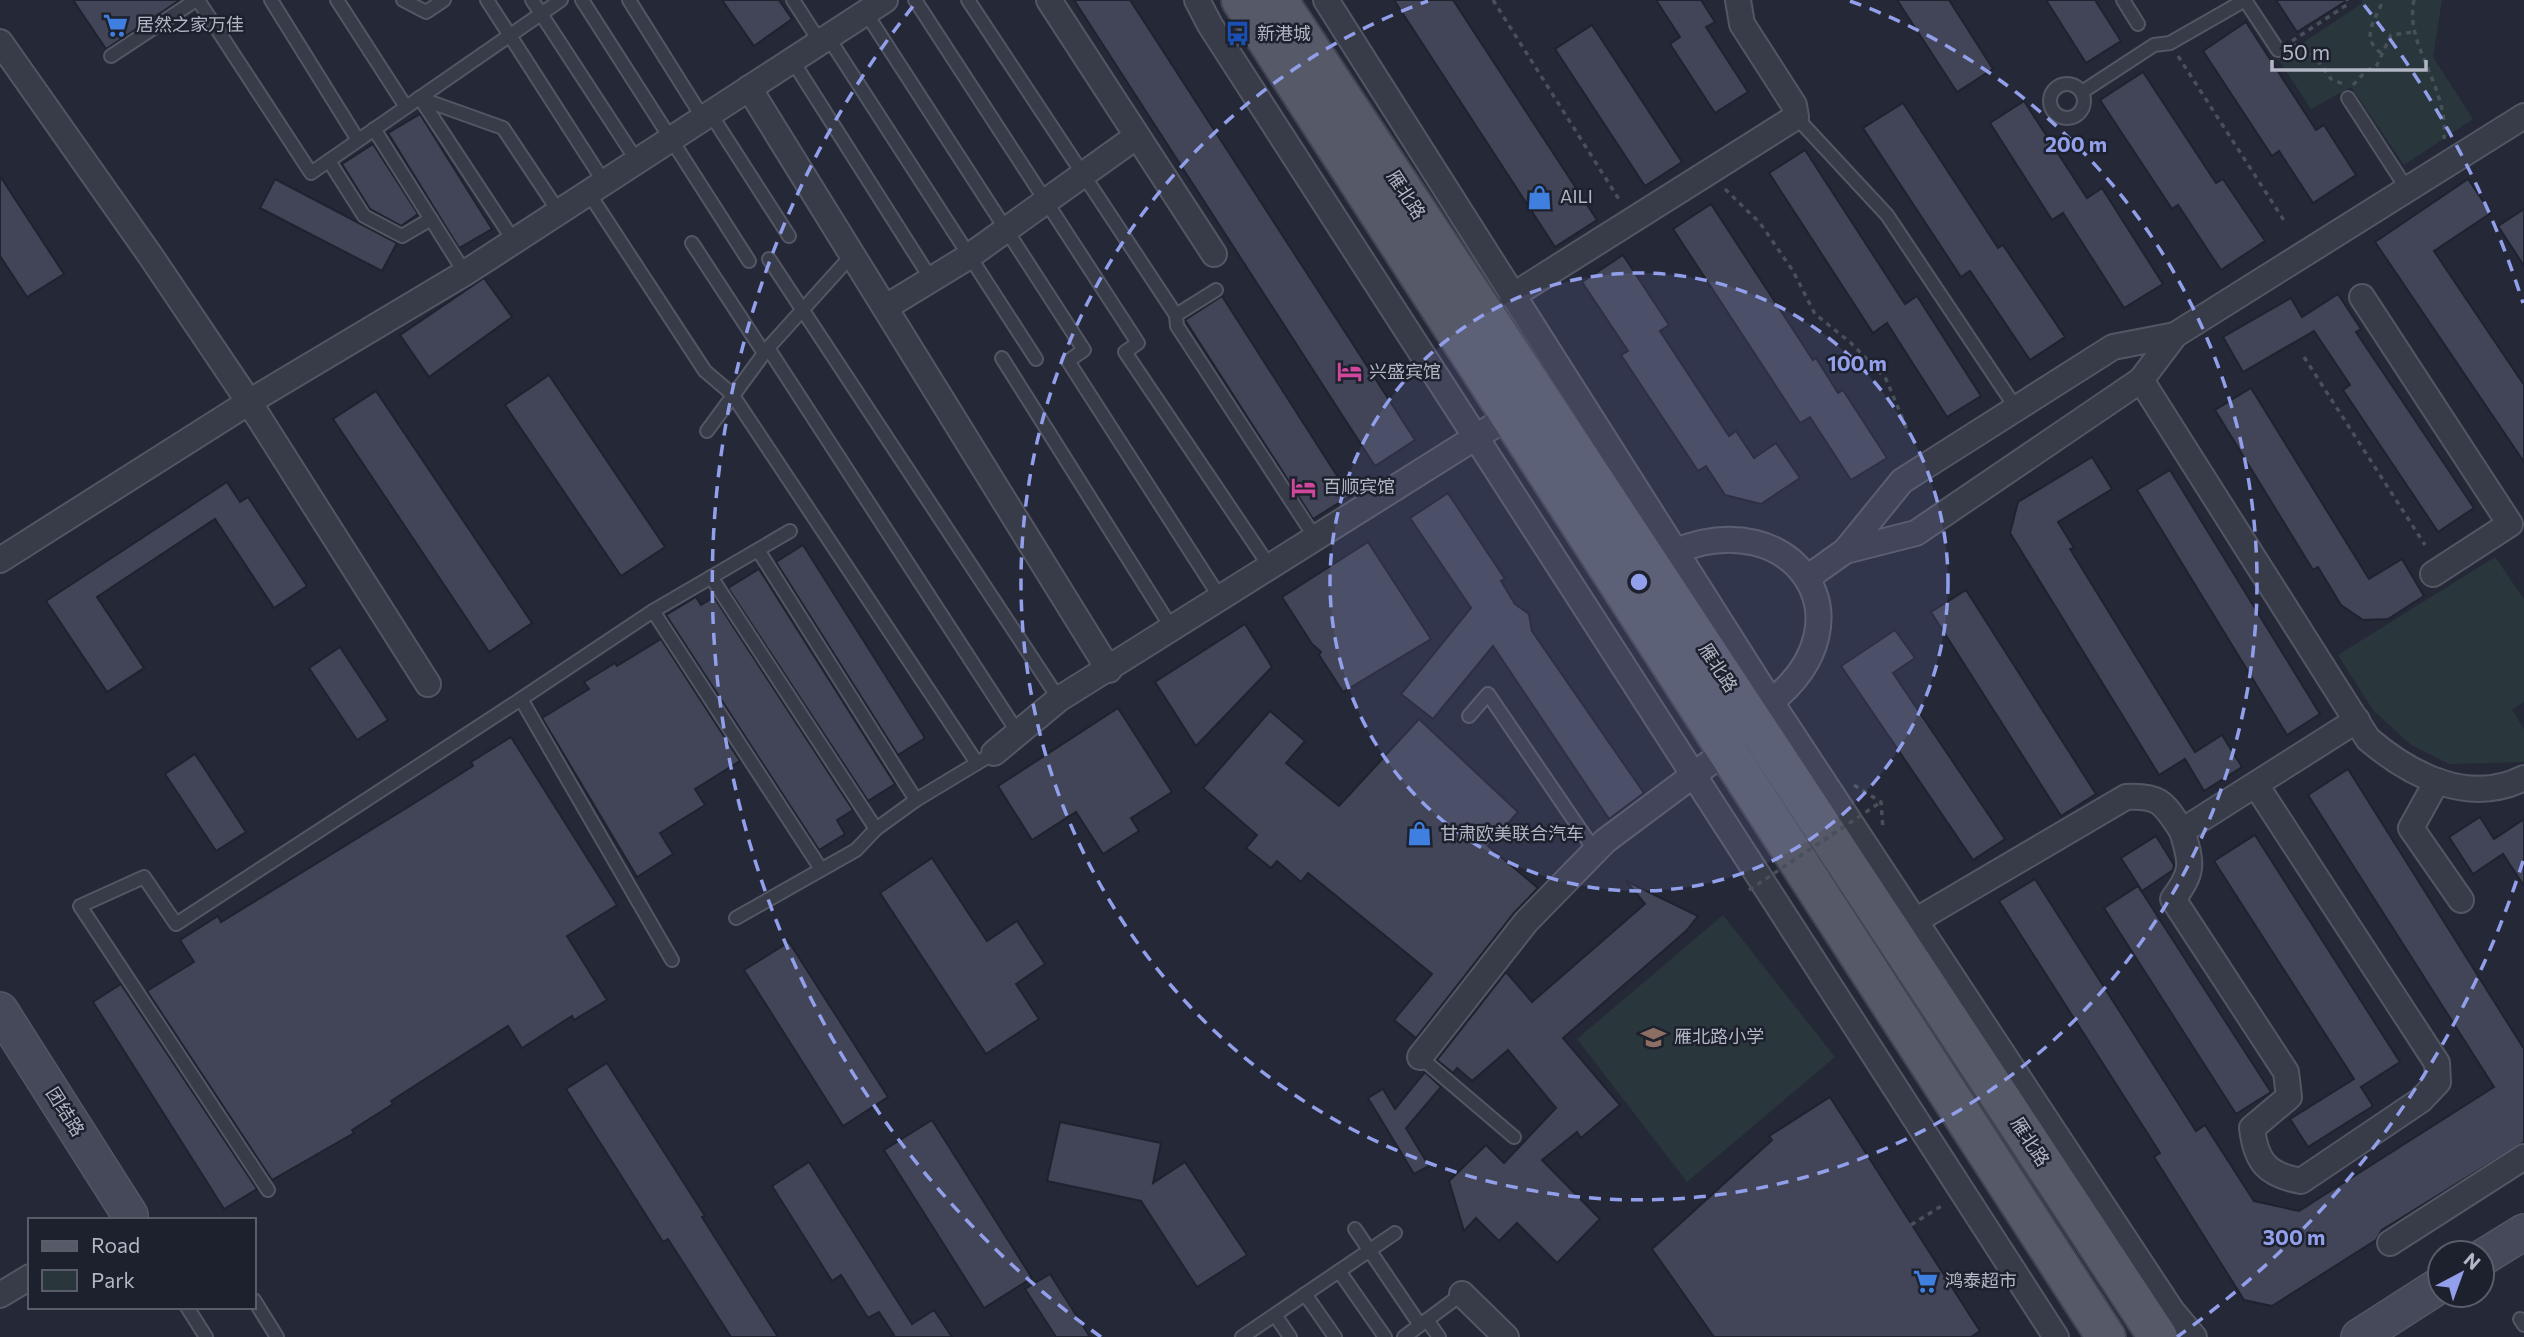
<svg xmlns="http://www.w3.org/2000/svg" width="2524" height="1337" viewBox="0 0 2524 1337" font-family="Commissioner,'Noto Sans SC',sans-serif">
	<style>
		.green { fill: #29363b }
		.building { fill: #414557; stroke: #1f222f; stroke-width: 2 }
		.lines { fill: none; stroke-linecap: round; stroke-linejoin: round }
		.lane-casing { stroke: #535663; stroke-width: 16 }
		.street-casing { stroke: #535663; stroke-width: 28 }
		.secondary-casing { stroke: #535663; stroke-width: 38 }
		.primary-casing { stroke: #414451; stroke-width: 42 }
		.path { stroke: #465158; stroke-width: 3.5; stroke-dasharray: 5 5; stroke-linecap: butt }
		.lane { stroke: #383b48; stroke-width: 12 }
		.street { stroke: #383b48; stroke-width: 24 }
		.secondary { stroke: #46495a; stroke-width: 35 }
		.primary { stroke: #565968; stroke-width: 38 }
		.path-bridge { stroke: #465158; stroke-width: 3.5; stroke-dasharray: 5 5; stroke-linecap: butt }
		.ring { fill: none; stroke: #929fea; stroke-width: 3.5; stroke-dasharray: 12 9 }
		.labels { text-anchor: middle; stroke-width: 5; stroke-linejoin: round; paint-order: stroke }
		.poi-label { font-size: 18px; fill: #b3b6c4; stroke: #1d202d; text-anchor: start }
		.street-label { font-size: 18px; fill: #b3b6c4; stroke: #1d202d }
		.centre { fill: #929fea; stroke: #1d202d; stroke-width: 3.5 }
		.ring-label { font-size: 21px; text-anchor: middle; font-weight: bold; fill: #929fea; stroke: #1d202d; stroke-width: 5; stroke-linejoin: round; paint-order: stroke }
	</style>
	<rect width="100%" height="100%" fill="#252837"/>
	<g class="green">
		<path d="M2362,0H2442L2433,57L2473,119L2404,165L2351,87L2311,109L2278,59L2361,4Z"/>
		<path d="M2495,557L2524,599V702L2512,710L2524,729V762L2449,764L2411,745L2373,710L2338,655Z"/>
		<path d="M1723,915L1835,1057L1687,1182L1577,1039Z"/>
	</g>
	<g class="building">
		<path d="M73,0H180L106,49Z"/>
		<path d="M722,0H779L792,19L754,46Z"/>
		<path d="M1074,0H1130L1415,440L1375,466Z"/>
		<path d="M1394,0H1453L1597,220L1555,247Z"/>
		<path d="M1656,0H1701L1715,22L1706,27L1748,92L1715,113L1670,44L1680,37Z"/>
		<path d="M1897,0H1949L1993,69L1957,92Z"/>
		<path d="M2046,0H2095L2121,41L2086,63Z"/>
		<path d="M2276,0H2348L2297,32Z"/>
		<path d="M2246,22L2316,130L2324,125L2356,175L2313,203L2279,151L2272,156L2203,51Z"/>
		<path d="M1592,25L1682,162L1645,186L1555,49Z"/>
		<path d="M2143,72L2216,183L2223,179L2265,241L2221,270L2178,205L2172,209L2100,100Z"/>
		<path d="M2024,101L2087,198L2102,188L2163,284L2124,308L2063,213L2052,220L1990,123Z"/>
		<path d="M1903,103L1998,248L2003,245L2065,337L2030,360L1970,271L1961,277L1863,128Z"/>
		<path d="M420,114L492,229L459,248L388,133Z"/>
		<path d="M373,144L418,214L401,226L370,209L342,164Z"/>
		<path d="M1805,150L1905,304L1917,296L1981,396L1947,417L1887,323L1873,333L1769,173Z"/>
		<path d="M0,176L64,274L27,297L0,256Z"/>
		<path d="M275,179L397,243L382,271L260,208Z"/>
		<path d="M2468,179L2491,213L2434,251L2524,385V462L2375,242Z"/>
		<path d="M1711,204L1813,360L1816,358L1838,393L1843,390L1887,458L1851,480L1810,417L1800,423L1673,229Z"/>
		<path d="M2524,209V266L2498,226Z"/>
		<path d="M1623,255L1669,325L1660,331L1729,436L1736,431L1754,458L1776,443L1800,478L1761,504L1725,495L1706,466L1698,471L1621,355L1628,351L1582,282Z"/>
		<path d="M484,278L512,317L429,377L400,335Z"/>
		<path d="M2338,294L2361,329L2356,332L2474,508L2438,532L2343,390L2350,385L2314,331L2243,372L2223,337L2291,298L2302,317Z"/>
		<path d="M1222,296L1350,496L1313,519L1185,320Z"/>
		<path d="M549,375L665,547L621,576L505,405Z"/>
		<path d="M2251,388L2369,579L2402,559L2424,596L2388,619L2363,620L2341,605L2318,567L2313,570L2215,410Z"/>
		<path d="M376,391L532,623L489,652L333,419Z"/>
		<path d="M2092,457L2112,489L2058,522L2074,548L2070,549L2195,752L2222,735L2242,767L2204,791L2185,759L2159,775L2010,533L2018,502Z"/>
		<path d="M2170,470L2320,714L2287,735L2137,490Z"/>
		<path d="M227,482L240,502L248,497L307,586L274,608L215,519L97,597L144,668L107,692L46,601Z"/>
		<path d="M1448,493L1505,579L1501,581L1515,604L1529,614L1532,631L1644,793L1609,819L1493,646L1433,719L1401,694L1471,608L1410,518Z"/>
		<path d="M1368,542L1431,639L1343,692L1319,655L1321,652L1312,644L1282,597Z"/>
		<path d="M803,545L925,738L898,755L776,562Z"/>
		<path d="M759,569L895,784L868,801L728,588Z"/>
		<path d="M1966,590L2096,794L2061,816L1931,612Z"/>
		<path d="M696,597L701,605L714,597L853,810L837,820L845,834L819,850L666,615Z"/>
		<path d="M1245,624L1272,667L1196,746L1155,682Z"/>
		<path d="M1895,630L1915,658L1893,673L2005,839L1973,860L1841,666Z"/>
		<path d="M661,639L740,761L695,789L705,805L660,833L673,854L637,877L542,718L589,689L584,682L615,663L617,666Z"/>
		<path d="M340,647L388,720L357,740L309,668Z"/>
		<path d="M1118,708L1172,792L1131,818L1139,831L1103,854L1076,812L1032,840L998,786Z"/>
		<path d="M1270,711L1305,741L1286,763L1339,806L1419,719L1518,812L1488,846L1538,888L1514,913L1416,1038L1394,1020L1432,974L1308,873L1301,882L1277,861L1271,868L1246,848L1257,835L1203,788Z"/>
		<path d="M511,737L617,905L567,936L607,1000L574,1020L572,1016L522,1048L508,1026L391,1101L393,1104L352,1130L354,1133L272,1180L147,991L194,962L180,940L218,916L221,922L413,804L473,766L471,762Z"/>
		<path d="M195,754L246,832L216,851L165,774Z"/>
		<path d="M2348,769L2524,1049V1142L2382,1230L2376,1240L2272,1306L2244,1300L2154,1157L2160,1153L1999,901L2035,879L2196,1131L2205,1125L2254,1201L2299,1211L2494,1087L2308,795Z"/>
		<path d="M2480,817L2494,839L2524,819V886L2503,854L2473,874L2449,837Z"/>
		<path d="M2255,835L2400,1062L2361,1087L2373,1106L2308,1147L2290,1119L2354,1079L2214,861Z"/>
		<path d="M2156,836L2174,865L2173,870L2142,891L2121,858Z"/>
		<path d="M932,858L987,941L1017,921L1045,964L1016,984L1039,1019L986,1054L880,893Z"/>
		<path d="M1626,881L1698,916L1686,931L1563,1038L1620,1105L1581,1138L1577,1132L1542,1160L1600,1219L1557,1263L1517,1223L1499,1241L1476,1218L1464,1231L1449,1181L1486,1145L1504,1163L1556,1108L1508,1050L1472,1081L1457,1068L1453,1073L1437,1060L1506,972L1532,1002L1645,904Z"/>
		<path d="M2138,886L2271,1092L2236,1114L2104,908Z"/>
		<path d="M789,942L888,1097L843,1126L744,970Z"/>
		<path d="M121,984L257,1189L224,1209L93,1002Z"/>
		<path d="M607,1063L705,1216L702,1217L778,1337H731L668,1239L663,1242L566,1089Z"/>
		<path d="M1425,1072L1441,1087L1406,1128L1429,1166L1414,1174L1368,1098L1383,1089L1395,1109Z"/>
		<path d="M1830,1097L1980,1331L1971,1337H1714L1652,1249L1772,1140L1769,1136Z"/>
		<path d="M932,1120L1032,1278L984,1308L884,1150Z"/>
		<path d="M1060,1122L1161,1143L1153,1183L1185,1162L1247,1255L1197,1287L1141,1201L1047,1181Z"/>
		<path d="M809,1162L912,1324L934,1310L952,1337H891L894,1335L879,1312L868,1318L841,1275L832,1281L772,1186Z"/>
		<path d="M1050,1274L1090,1337H1056L1025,1289Z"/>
	</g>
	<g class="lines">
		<defs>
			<g id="lane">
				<path d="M198,0L311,173L561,0"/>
				<path d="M271,0L358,140"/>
				<path d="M337,0L406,107"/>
				<path d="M403,0L426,12L444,0"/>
				<path d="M487,0L604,182"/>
				<path d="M532,0L637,161"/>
				<path d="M582,0L749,261"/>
				<path d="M629,0L703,118"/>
				<path d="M793,0L820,42"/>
				<path d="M915,0L1138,343L1125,352L1270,567"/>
				<path d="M968,0L1176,315L1216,290"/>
				<path d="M2123,0L2138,24"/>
				<path d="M2245,0L2278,50"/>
				<path d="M866,13L1084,350L1068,361L1221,599"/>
				<path d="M828,37L1036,359"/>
				<path d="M111,56L196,0"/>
				<path d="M792,60L931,279"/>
				<circle cx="2067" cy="101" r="17"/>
				<path d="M2082,92L2154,45L2170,43L2245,0"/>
				<path d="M419,98L503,128L559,212"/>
				<path d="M420,98L514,241"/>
				<path d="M2348,98L2407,189"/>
				<path d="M710,113L789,236"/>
				<path d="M1796,117L1887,215L2016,408"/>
				<path d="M374,129L465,273"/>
				<path d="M329,161L364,216L402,236L431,219"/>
				<path d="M588,192L705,371L732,394L977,763"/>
				<path d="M692,243L764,353"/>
				<path d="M769,259L1059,699"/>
				<path d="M1176,315L1177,326L1316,539"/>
				<path d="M768,348L1018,733"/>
				<path d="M1002,358L1173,630"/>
				<path d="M707,431L768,348L853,254"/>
				<path d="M758,550L916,800L984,759"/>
				<path d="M711,577L876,829"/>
				<path d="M653,611L821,869"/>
				<path d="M1469,716L1488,694L1595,851"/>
				<path d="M736,918L856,850L876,829L916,800"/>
				<path d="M672,960L521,699L653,611L790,531"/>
				<path d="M1420,1057L1514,1137"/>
				<path d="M268,1190L80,906L144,877L176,924L521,699"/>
				<path d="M1355,1229L1420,1325"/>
				<path d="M1339,1271L1385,1337"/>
				<path d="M1305,1294L1335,1337"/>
				<path d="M254,1300L277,1337"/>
				<path d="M187,1307L206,1337"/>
				<path d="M1275,1315L1290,1337"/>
				<path d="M2520,1319L2524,1325"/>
				<path d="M1427,1320L1439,1337"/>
				<path d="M1242,1337L1395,1233"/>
				<path d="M1404,1337L1462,1294"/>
			</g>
			<g id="street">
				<path d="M1049,0L1214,254"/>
				<path d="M1197,0L1210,25L2056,1337"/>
				<path d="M1326,0L1771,702L2172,1311L2194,1337"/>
				<path d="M0,42L150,255L249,402L428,684"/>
				<path d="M749,88L1109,670"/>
				<path d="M1512,296L1796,117L1794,105L1742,24L1738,0"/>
				<path d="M2362,297L2510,524L2433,574"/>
				<path d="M886,307L968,257L1137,136"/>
				<path d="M2141,380L2368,739C2410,775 2469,806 2524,778"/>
				<path d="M1676,551C1792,503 1875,619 1771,702"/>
				<path d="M1845,551L1902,481L2113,347L2175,335"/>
				<path d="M0,560L249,402L465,273L885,0"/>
				<path d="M1807,578L1845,551L1916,533L2141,380L2175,335L2524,116"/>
				<path d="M994,753L1059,699L1511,415"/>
				<path d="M2437,781L2411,828L2461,900"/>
				<path d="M2182,831C2192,863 2194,872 2173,899L2286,1072L2289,1097L2252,1128C2256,1163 2268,1175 2301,1181L2421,1100L2438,1082L2437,1063L2256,785"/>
				<path d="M1915,921L2126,797C2161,795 2164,804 2182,831L2357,720"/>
				<path d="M1420,1057L1526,922L1605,841L1727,750"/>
				<path d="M2390,1243L2524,1157"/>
				<path d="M1462,1294L1506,1337"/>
				<path d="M0,1295L30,1277"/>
			</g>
			<g id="secondary">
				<path d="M0,1010L130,1215"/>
				<path d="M2482,1258L2524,1232"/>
				<path d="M2359,1337L2440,1285"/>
			</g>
			<g id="primary">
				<path d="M1241,0L2106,1337"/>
				<path d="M1278,0L2158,1337"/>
			</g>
		</defs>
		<use href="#lane" class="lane-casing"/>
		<use href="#street" class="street-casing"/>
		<use href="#secondary" class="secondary-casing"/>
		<use href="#primary" class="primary-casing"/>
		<g class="path">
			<path d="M1493,0L1620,201"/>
			<path d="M2414,0C2404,46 2449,86 2444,139"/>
			<path d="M2292,41L2348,4L2347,0"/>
			<path d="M2293,44L2314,55L2331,79L2343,84"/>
			<path d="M2381,53C2359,37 2376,20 2383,0"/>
			<path d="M2178,56L2285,222"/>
			<path d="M2353,85L2365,72L2377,65L2391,35L2414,32"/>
			<path d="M1725,189L1760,223L1793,271L1815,314L1851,343L1886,379L1909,434"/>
			<path d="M2304,357L2425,545"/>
			<path d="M1854,785L1881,802L1883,829"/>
			<path d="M1911,1225L1943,1205"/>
		</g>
		<use href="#lane" class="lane"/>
		<use href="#street" class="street"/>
		<use href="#secondary" class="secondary"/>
		<use href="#primary" class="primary"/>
		<path class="path-bridge" d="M1749,890L1881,802"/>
	</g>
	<circle cx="1639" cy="582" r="309" fill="#929fea" fill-opacity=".12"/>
	<g class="ring">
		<circle cx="1639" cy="582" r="309"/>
		<path d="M1850 1A618 618 0 1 1 1428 1"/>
		<path d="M2523 861A927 927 0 0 1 2177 1337M1101 1337A927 927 0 0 1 914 5M2364 5A927 927 0 0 1 2523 303"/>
	</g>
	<defs>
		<symbol id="supermarket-bare" viewBox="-9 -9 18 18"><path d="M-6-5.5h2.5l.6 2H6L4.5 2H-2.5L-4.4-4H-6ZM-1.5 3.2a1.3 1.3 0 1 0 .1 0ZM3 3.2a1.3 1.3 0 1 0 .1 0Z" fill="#3f7fe0" stroke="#1d202d" stroke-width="2.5" paint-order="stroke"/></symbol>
		<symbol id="bus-bare" viewBox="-9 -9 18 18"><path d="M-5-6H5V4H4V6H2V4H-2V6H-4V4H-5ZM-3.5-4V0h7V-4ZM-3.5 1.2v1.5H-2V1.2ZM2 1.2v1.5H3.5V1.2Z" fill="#1a4fb4" stroke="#1d202d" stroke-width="2.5" paint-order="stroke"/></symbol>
		<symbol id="shop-bare" viewBox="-9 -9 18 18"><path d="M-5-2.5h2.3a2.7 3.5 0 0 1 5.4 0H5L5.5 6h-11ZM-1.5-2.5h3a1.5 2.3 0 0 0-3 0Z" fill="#3f7fe0" stroke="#1d202d" stroke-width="2.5" paint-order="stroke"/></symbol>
		<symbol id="hotel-bare" viewBox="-9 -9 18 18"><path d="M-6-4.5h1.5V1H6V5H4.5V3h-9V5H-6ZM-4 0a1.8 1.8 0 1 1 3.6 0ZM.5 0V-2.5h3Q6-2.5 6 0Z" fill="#d1479c" stroke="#1d202d" stroke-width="2.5" paint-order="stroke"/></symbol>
		<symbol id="school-bare" viewBox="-9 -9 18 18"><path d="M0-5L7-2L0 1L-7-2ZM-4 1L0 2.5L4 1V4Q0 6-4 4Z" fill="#8d6e63" stroke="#1d202d" stroke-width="2.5" paint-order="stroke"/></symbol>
	</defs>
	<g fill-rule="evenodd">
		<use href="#supermarket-bare" x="98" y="8" width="35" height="35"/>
		<use href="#bus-bare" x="1220" y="16" width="35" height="35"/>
		<use href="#shop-bare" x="1522" y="180" width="35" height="35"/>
		<use href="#hotel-bare" x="1332" y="354" width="35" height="35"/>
		<use href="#hotel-bare" x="1286" y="470" width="35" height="35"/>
		<use href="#shop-bare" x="1402" y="816" width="35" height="35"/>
		<use href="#school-bare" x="1636" y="1020" width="35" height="35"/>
		<use href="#supermarket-bare" x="1908" y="1264" width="35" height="35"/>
	</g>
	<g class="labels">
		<g class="poi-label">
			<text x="136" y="31">居然之家万佳</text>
			<text x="1257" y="40">新港城</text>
			<text x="1560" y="203">AILI</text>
			<text x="1369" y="378">兴盛宾馆</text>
			<text x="1323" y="493">百顺宾馆</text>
			<text x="1440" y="840">甘肃欧美联合汽车</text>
			<text x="1674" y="1043">雁北路小学</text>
			<text x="1945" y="1287">鸿泰超市</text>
		</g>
		<g class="street-label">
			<text transform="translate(1406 195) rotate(57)" y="6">雁北路</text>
			<text transform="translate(1718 668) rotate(57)" y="6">雁北路</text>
			<text transform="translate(65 1112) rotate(58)" y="6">团结路</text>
			<text transform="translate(2030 1142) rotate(57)" y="6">雁北路</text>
		</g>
	</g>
	<circle cx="1639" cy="582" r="10" class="centre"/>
	<g class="ring-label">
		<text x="2076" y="152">200 m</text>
		<text x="1857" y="371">100 m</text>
		<text x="2294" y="1245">300 m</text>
	</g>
	<rect x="28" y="1218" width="228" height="91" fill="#1d202d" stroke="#595c69" stroke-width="2"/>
	<rect x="42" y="1241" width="35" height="10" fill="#565968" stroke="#595c69" stroke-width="2"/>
	<text x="91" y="1253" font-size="21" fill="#b3b6c4">Road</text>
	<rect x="42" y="1270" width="35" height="21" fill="#29363b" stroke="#595c69" stroke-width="2"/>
	<text x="91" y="1288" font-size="21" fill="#b3b6c4">Park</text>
	<g transform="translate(2461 1274) rotate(41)"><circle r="33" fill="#1d202d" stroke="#595c69" stroke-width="2"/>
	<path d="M0-5L12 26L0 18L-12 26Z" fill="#929fea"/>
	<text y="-10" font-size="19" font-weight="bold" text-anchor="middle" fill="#b3b6c4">N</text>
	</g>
	<path d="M2272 60v10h154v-10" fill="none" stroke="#b3b6c4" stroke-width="3.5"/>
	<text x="2282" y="60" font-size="21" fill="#b3b6c4" stroke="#1d202d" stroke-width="5" paint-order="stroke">50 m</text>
</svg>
